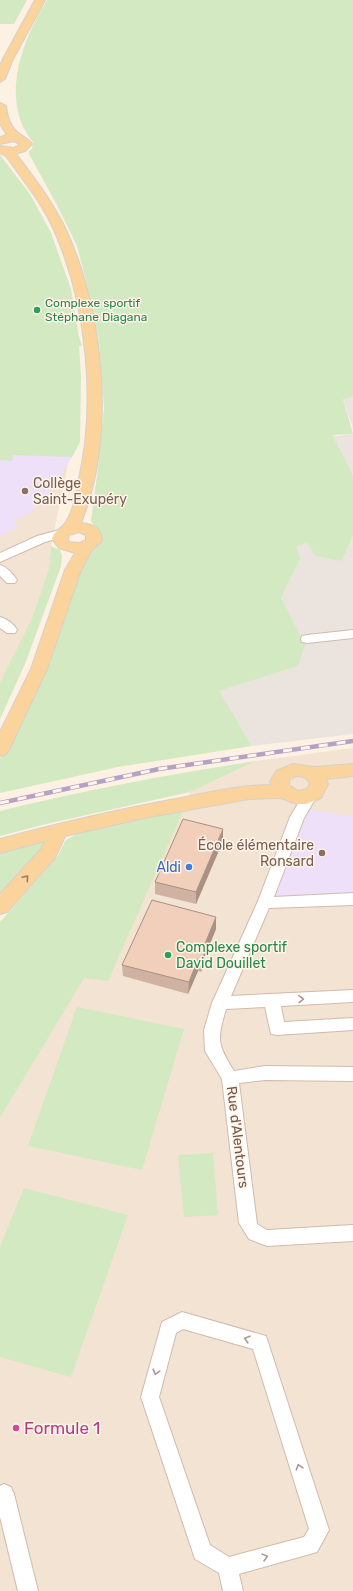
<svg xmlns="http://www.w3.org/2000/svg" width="353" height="1591" viewBox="0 0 353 1591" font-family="Rubik,sans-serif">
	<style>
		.residential { fill: #f3e3d2 }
		.industrial { fill: #ebe4de }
		.education { fill: #eee0f8 }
		.green { fill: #d3e9c2 }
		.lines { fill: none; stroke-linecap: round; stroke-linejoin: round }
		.minor-casing { stroke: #cfbbad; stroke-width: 2 }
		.major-casing { stroke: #d8d0cc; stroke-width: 2 }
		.minor { fill: #fff; fill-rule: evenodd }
		.major { fill: #fad49c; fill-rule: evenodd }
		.rail-casing { stroke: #b4a2c5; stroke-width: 4.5 }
		.rail { stroke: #fff5e9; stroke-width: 3; stroke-dasharray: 9; stroke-linecap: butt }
		.wall { fill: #cfb2a1 }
		.shaded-wall { fill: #a99183 }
		.building { fill: #f1cfbb; stroke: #a99183 }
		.oneway { stroke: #9c7c63 }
		.oneway2 { stroke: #ab9a92 }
		.leisure-dot { fill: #2e9e5b; stroke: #fff5e9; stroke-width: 1.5 }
		.education-dot { fill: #8d6e63; stroke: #fff5e9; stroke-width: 1.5 }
		.shop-dot { fill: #3f7fe0; stroke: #fff5e9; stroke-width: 1.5 }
		.hotel-dot { fill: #d1479c; stroke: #fff5e9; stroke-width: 1.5 }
		.labels { text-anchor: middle; stroke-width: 3; stroke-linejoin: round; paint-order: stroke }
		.far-leisure-label { font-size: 12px; fill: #27864d; stroke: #fff5e9; text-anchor: start }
		.education-label { font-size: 14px; fill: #785e54; stroke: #fff5e9; text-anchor: start }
		.shop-label { font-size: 14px; fill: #366cbe; stroke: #fff5e9; text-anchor: end }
		.leisure-label { font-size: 14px; fill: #27864d; stroke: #fff5e9; text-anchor: start }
		.street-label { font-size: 14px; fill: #73574a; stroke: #fff5e9 }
		.near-hotel-label { font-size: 17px; fill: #b23c85; stroke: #fff5e9; text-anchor: start }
	</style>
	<rect width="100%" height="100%" fill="#fcf1e3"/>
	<g class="residential">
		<path d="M0,158L77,421L51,546L49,568L32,618L0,683Z"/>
		<path d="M353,748V1591H0V1118L184,809L190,792L256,761Z"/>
	</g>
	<g class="industrial">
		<path d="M353,397V429L343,399Z"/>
		<path d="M353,434V475L331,435L338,436Z"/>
		<path d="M353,536V734L252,746L218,691L298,666L281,598L301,558L296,547L307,543L342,561Z"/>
	</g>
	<g class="education">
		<path d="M0,455L72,457L47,497L28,514L14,521V523L19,527L0,536Z"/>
		<path d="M308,809L353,817V895L280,897L276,895V890Z"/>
	</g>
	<g class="green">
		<path d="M0,0H27L14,24H0Z"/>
		<path d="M47,0H353V397L343,399L353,434L332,435L353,475V536L342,561L316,556L307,543L296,547L301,558L281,598L305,645L298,666L219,691L252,746L118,767L0,793V759L15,730L96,529L91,521L99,460L104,408L99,340L91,300L77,246L57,205L29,154V151L32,149L33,142C0,102 20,44 47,0Z"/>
		<path d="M0,155L30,194L51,233L71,289L79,337L82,346H79L81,376L80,442L72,457L13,455L12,461L0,460Z"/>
		<path d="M51,546L60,550L62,556L61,566L25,664L0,719V683L32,618L49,568Z"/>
		<path d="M256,761L190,792L46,824L0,836V811C85,790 170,774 256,761Z"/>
		<path d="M184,809L108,981L84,978L0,1118V922L58,856L65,841L84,829Z"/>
		<path d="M51,834L49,843L0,904V847Z"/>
		<path d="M77,1007L184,1029L142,1170L28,1146Z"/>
		<path d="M213,1153L218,1215L184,1217L178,1155Z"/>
		<path d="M24,1188L128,1215L71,1377L0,1357V1247Z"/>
	</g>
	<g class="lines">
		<defs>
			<g id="minor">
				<path d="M63,529L69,533L67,536L45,542L0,562V553L37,536Z"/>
				<path d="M0,565C7,567 13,574 17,580L15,583H7L0,576Z"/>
				<path d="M0,617C7,619 14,624 17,630L15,633H7L0,628Z"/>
				<path d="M353,630V638L307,643L302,642L301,639L302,636L307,635Z"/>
				<path d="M310,791L315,792L317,796L304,818L274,897L353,893V905L269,908L231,996L353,990V1002L281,1006L284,1022L353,1018V1030L277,1035L271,1034L265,1007L226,1009C217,1040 217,1044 234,1071L265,1066L353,1067V1081L265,1080L239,1083L257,1224L267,1230L353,1225V1241L267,1246L249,1239L239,1223L222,1079L205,1051L204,1030L212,1003L258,901L290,817L305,792Z"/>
				<path d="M182,1312L266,1336L329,1530L317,1552L239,1574L243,1591H223L219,1573L195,1559L141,1397L162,1322ZM183,1329L253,1349L309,1529L304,1537L229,1557L210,1545L159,1397L176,1333Z"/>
				<path d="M4,1484L11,1487L14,1494L38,1591H18L0,1517V1486Z"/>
			</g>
			<g id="major">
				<path d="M35,0H45L13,59L5,79L0,82V66L3,59Z"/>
				<path d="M0,103L6,106C7,115 10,126 17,132C22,137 28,138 32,144L25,151L16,154C34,178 53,202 66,230C104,313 116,436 81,523C93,524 102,528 102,541L92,550L81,570L47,669L9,750L6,754L0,756V732L31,669L65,570L75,553L59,548L52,539C54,531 61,529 65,523C73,513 76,495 78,483C97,404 87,304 54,230C42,203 23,180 6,156L0,153V146L14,148L20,144L14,141L0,144V137L7,135L0,124ZM79,532L86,535V540L80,543L69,542L68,539L69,535Z"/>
				<path d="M293,764L315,767L353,764V776L326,779L328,784L321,798L306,804H297L281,798L249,799L144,818L65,836L55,858L7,912L0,914V894L41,849L45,841L0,853V839C60,823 120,809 181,798C211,792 240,785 271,785L270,782L276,771ZM296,776C302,776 308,778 310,784L307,789L298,791L289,785V780Z"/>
			</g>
		</defs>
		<use href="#minor" class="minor-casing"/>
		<use href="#major" class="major-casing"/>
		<use href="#minor" class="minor"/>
		<use href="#major" class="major"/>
		<defs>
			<path id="rail" d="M0,803L159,769L353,741"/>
		</defs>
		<use href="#rail" class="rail-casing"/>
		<use href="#rail" class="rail"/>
	</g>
	<g class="wall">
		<path d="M223,841L196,904L155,894V882Z"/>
		<path d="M216,929L205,956L204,964L201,972L198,971L188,994L123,976L122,965Z"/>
	</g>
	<g class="shaded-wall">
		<path d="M223,829V841L196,904V892Z"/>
		<path d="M216,917V929L205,956L204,964L201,972L202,951Z"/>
		<path d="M198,959V971L188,994L189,982Z"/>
	</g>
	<g class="building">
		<path d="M183,819L223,829L196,892L155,882Z"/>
		<path d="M152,900L216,917L202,951L205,952L201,960L198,959L189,982L122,965Z"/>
	</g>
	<defs><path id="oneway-chevron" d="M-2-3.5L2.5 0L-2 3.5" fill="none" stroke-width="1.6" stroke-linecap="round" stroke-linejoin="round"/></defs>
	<use class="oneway" href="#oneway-chevron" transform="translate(26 878) rotate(-49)"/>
	<g class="oneway2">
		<use href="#oneway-chevron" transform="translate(301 999) rotate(-3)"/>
		<use href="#oneway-chevron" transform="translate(247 1339) rotate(-164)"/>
		<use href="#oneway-chevron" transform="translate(156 1372) rotate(105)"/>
		<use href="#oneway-chevron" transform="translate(299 1467) rotate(-107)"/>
		<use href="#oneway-chevron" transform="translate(265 1557) rotate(-15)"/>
	</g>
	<g class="leisure-dot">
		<circle cx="37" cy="310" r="4"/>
		<circle cx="168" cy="955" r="4"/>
	</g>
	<g class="education-dot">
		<circle cx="25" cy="491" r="4"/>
		<circle cx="322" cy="853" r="4"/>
	</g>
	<circle class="shop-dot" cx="189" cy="867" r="4"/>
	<circle class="hotel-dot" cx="16" cy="1428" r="4"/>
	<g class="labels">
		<g class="far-leisure-label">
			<text x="45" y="307">Complexe sportif<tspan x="45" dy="14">Stéphane Diagana</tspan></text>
		</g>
		<g class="education-label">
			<text x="33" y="488">Collège<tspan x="33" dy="16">Saint-Exupéry</tspan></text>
			<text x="314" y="850" text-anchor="end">École élémentaire<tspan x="314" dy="16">Ronsard</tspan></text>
		</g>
		<g class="shop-label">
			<text x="181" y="872">Aldi</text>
		</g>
		<g class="leisure-label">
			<text x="176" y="952">Complexe sportif<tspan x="176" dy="16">David Douillet</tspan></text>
		</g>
		<g class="street-label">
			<text transform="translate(238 1137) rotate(83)" y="5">Rue d'Alentours</text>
		</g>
		<g class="near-hotel-label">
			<text x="24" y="1434">Formule 1</text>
		</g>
	</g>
</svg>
